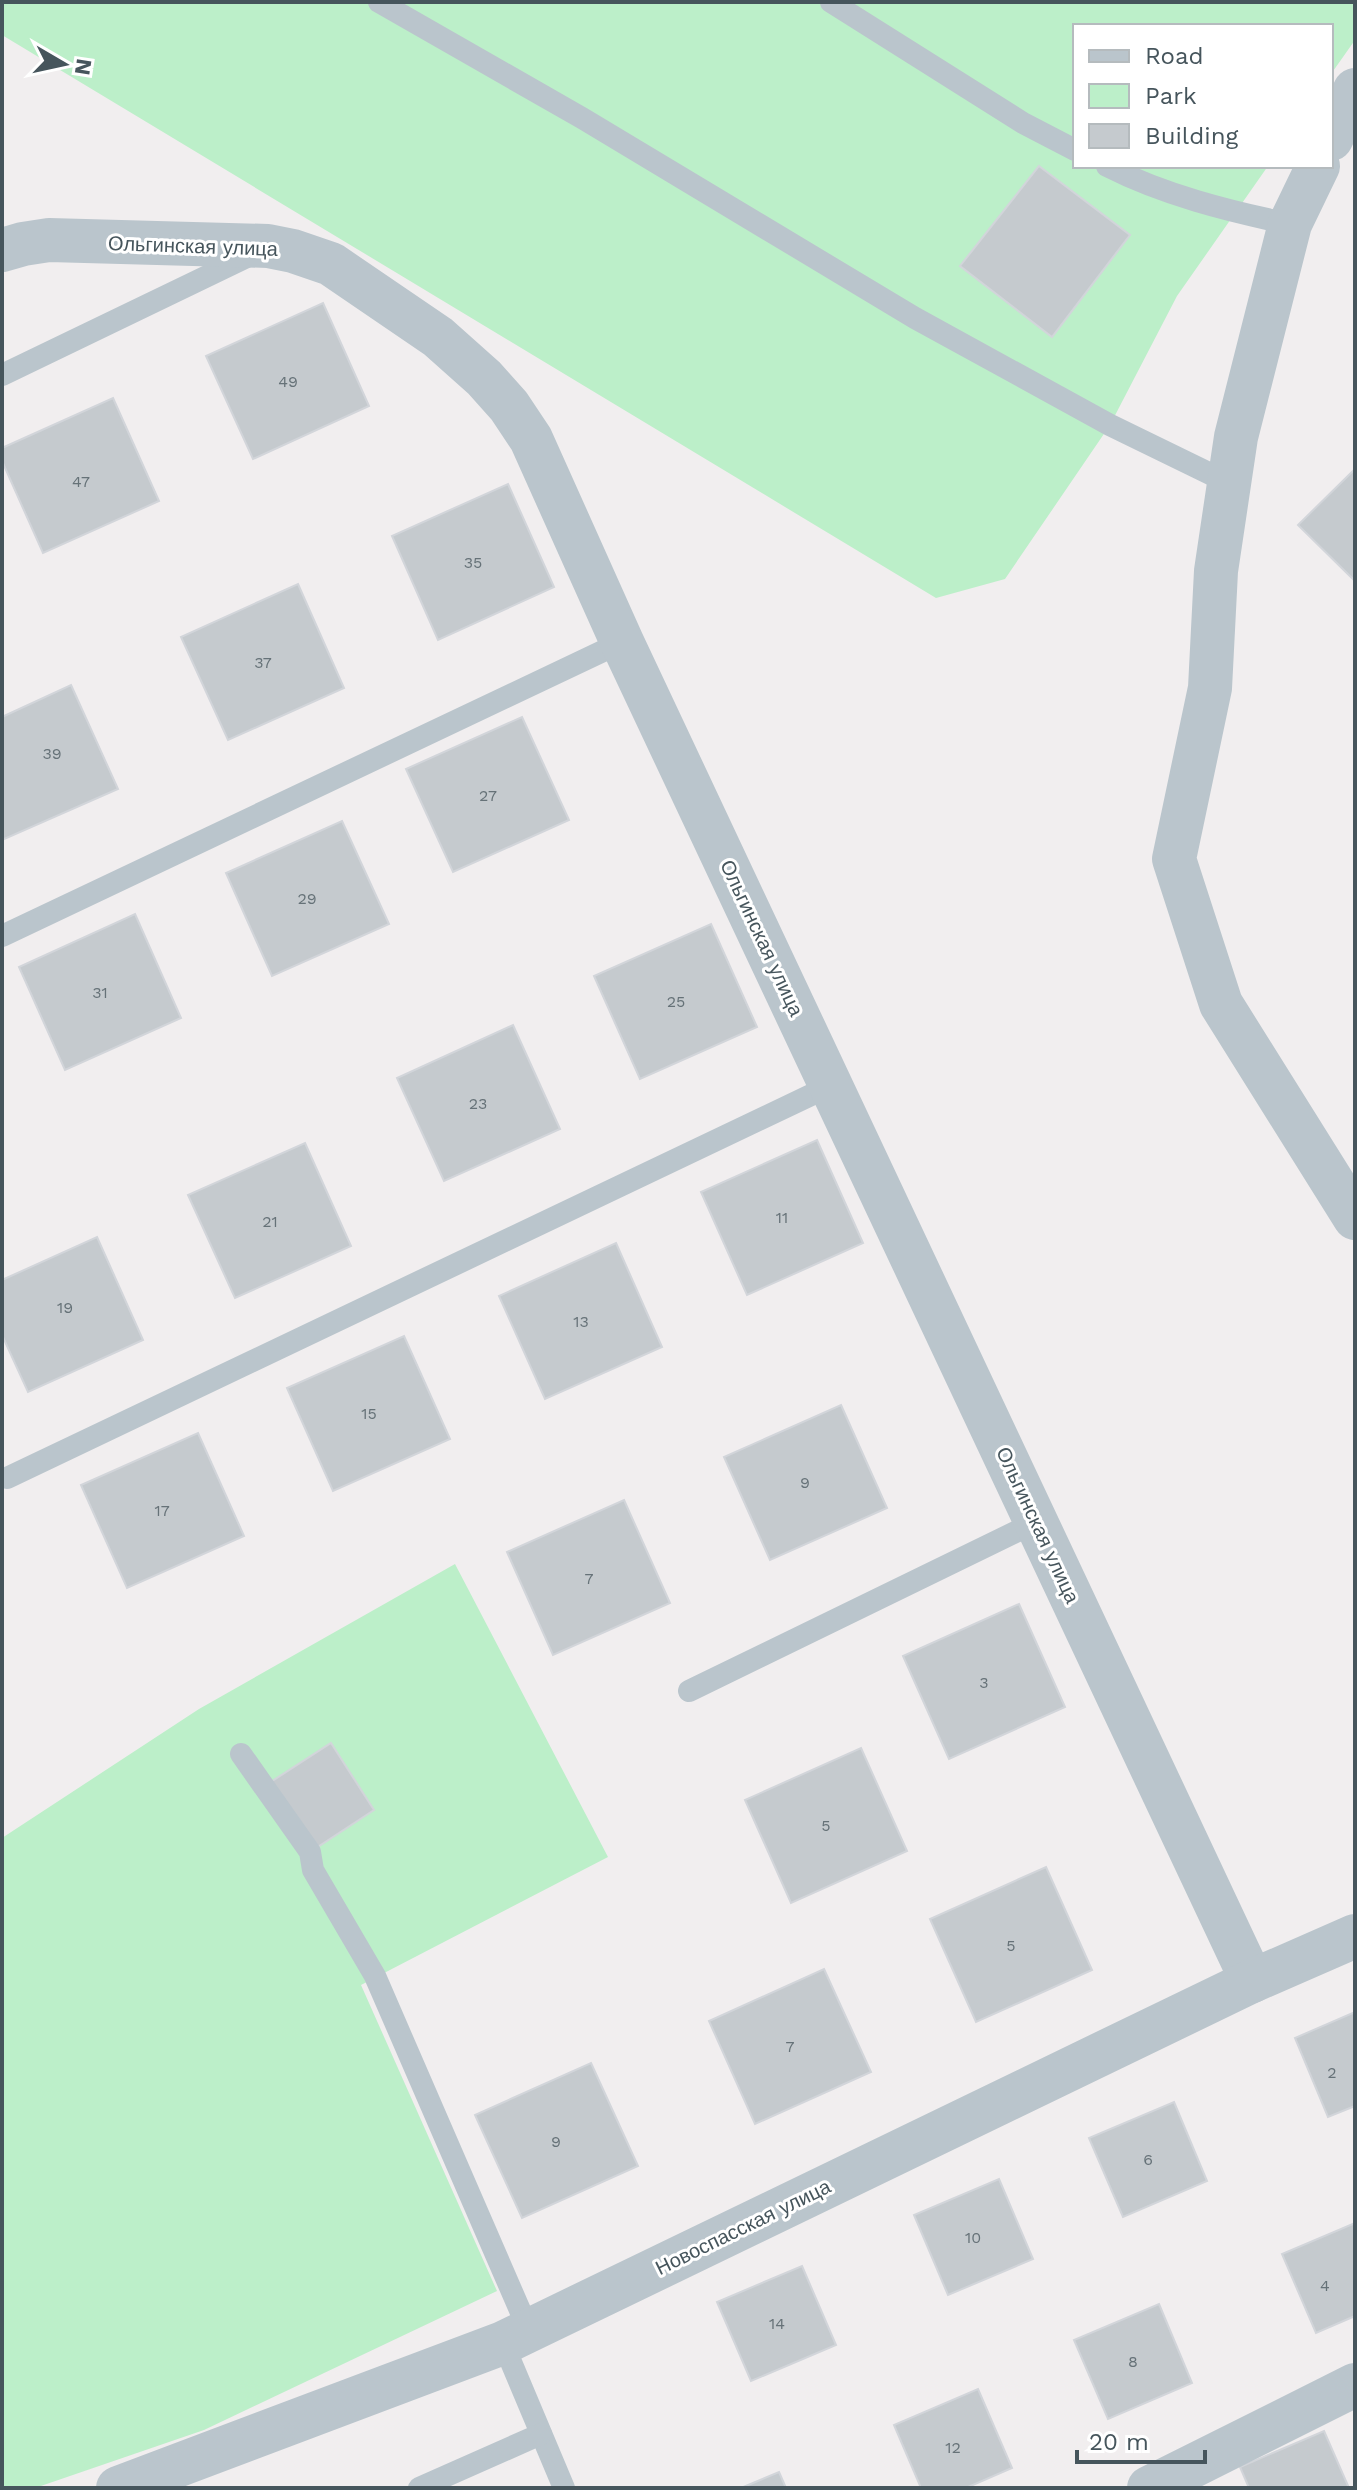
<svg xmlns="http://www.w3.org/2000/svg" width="1357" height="2490" viewBox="0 0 1357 2490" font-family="'Work Sans',sans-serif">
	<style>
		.green { fill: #bcefc9 }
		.building { fill: #c5cace; stroke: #d2d5da; stroke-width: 2 }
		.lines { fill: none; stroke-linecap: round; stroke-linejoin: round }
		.lane { stroke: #bac5cc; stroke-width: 22 }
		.street { stroke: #bac5cc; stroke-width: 44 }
		.labels { text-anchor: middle; stroke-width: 6; stroke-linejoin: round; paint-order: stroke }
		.number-label { font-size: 16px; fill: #667278 }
		.street-label { font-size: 20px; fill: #46555c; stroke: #fff }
	</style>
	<rect width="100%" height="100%" fill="#f1eeef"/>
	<g class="green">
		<path d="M2,2H1355V40L1331,74V26H1075V166H1268L1177,296L1110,425L1005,579L936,598L2,35Z"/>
		<path d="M455,1564L608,1857L361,1985L497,2291L204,2430L35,2488H2V1838L199,1709Z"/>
	</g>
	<g class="building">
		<path d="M1039,166L1130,235L1052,337L960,266Z"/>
		<path d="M323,303L369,406L253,459L206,356Z"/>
		<path d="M113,398L159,501L43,553L2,461V448Z"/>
		<path d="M1354,470L1355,471V581L1298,525Z"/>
		<path d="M508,484L554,587L438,640L392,536Z"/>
		<path d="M298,584L344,688L228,740L181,637Z"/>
		<path d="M71,685L118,789L2,840V717Z"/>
		<path d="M522,717L569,820L453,872L406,769Z"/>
		<path d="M342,821L389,924L272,976L226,873Z"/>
		<path d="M135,914L181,1018L65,1070L19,967Z"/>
		<path d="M711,924L757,1027L640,1079L594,976Z"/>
		<path d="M513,1025L560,1129L444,1181L397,1078Z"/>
		<path d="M817,1140L863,1243L747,1295L701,1192Z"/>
		<path d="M305,1143L351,1246L235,1298L188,1195Z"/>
		<path d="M97,1237L143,1340L28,1392L2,1335V1280Z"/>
		<path d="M616,1243L662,1347L545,1399L499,1296Z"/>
		<path d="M404,1336L450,1439L333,1491L287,1388Z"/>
		<path d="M841,1405L887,1508L770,1560L724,1457Z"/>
		<path d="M198,1433L244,1536L127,1588L81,1485Z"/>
		<path d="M624,1500L670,1603L553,1655L507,1552Z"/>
		<path d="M1019,1604L1065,1707L949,1759L903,1656Z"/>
		<path d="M331,1743L374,1810L310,1852L266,1785Z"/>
		<path d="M861,1748L907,1851L791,1903L745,1800Z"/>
		<path d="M1046,1867L1092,1970L976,2022L930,1919Z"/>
		<path d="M824,1969L871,2072L755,2124L709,2021Z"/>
		<path d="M1355,2012V2106L1328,2117L1295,2038Z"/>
		<path d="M591,2063L638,2166L522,2218L475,2115Z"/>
		<path d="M1174,2102L1207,2181L1123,2217L1089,2138Z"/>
		<path d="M999,2179L1033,2259L948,2295L914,2215Z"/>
		<path d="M1355,2223V2316L1316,2333L1282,2254Z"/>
		<path d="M802,2266L836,2345L751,2381L717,2302Z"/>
		<path d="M1159,2304L1192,2383L1108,2419L1074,2340Z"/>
		<path d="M978,2389L1012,2468L966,2488H921L894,2425Z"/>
		<path d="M1324,2431L1349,2488H1249L1240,2467Z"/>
		<path d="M779,2472L786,2488H741Z"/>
	</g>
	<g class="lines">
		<g class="lane">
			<path d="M379,2L582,118L915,318L1110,425L1229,483"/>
			<path d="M831,2L1023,123L1075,150"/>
			<path d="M1107,166C1164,195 1228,211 1290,224"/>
			<path d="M2,375L253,254"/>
			<path d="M2,936L622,642"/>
			<path d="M7,1478L832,1085"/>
			<path d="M689,1691L1036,1522"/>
			<path d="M241,1754L310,1852L313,1870L375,1976L529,2331"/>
			<path d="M503,2343L564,2488"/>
			<path d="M419,2488L541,2434"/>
		</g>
		<g class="street">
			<path d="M1331,139L1355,90"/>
			<path d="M1318,166L1290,224L1236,437L1216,571L1210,688L1174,859L1221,1004L1355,1218"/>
			<path d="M2,250L23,244L49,240L268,246L293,251L331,264L438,337L484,378L509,406L531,439L622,642L1252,1981"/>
			<path d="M118,2488L503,2343L1252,1981L1355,1936"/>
			<path d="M1149,2488L1355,2385"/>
		</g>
	</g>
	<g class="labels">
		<g class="number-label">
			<text x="288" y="387">49</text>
			<text x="81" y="487">47</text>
			<text x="473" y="568">35</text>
			<text x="263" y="668">37</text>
			<text x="52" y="759">39</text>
			<text x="488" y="801">27</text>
			<text x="307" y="904">29</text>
			<text x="100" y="998">31</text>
			<text x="676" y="1007">25</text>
			<text x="478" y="1109">23</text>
			<text x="782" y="1223">11</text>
			<text x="270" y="1227">21</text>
			<text x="65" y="1313">19</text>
			<text x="581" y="1327">13</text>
			<text x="369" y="1419">15</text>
			<text x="805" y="1488">9</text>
			<text x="162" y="1516">17</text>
			<text x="589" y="1584">7</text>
			<text x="984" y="1688">3</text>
			<text x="826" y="1831">5</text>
			<text x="1011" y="1951">5</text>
			<text x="790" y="2052">7</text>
			<text x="1332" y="2078">2</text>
			<text x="556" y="2147">9</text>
			<text x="1148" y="2165">6</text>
			<text x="973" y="2243">10</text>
			<text x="1325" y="2291">4</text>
			<text x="777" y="2329">14</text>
			<text x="1133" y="2367">8</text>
			<text x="953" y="2453">12</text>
		</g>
		<g class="street-label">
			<text transform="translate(193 246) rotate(2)" y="7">Ольгинская улица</text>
			<text transform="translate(762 938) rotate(65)" y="7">Ольгинская улица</text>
			<text transform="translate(1038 1525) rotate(65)" y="7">Ольгинская улица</text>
			<text transform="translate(743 2227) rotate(-26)" y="7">Новоспасская улица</text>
		</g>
	</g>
	<rect width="1357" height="2490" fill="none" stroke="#46555c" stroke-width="8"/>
	<rect x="1073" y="24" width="260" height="144" fill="#ffffff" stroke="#b5bbbe" stroke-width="2"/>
	<rect x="1089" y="50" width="40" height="12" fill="#bac5cc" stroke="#b5bbbe" stroke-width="2"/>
	<text x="1145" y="64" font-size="24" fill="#46555c">Road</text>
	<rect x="1089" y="84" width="40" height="24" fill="#bcefc9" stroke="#b5bbbe" stroke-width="2"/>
	<text x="1145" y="104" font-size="24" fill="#46555c">Park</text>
	<rect x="1089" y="124" width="40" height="24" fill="#c5cace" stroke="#b5bbbe" stroke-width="2"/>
	<text x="1145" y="144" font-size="24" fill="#46555c">Building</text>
	<g transform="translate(64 64) rotate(99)" stroke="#ffffff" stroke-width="6" paint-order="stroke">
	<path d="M0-6L14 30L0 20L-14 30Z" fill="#46555c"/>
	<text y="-12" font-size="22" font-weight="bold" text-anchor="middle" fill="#46555c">N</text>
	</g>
	<path d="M1077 2450v12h128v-12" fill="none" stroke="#46555c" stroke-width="4"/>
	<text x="1089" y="2450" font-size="24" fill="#46555c" stroke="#ffffff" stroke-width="6" paint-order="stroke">20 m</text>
</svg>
